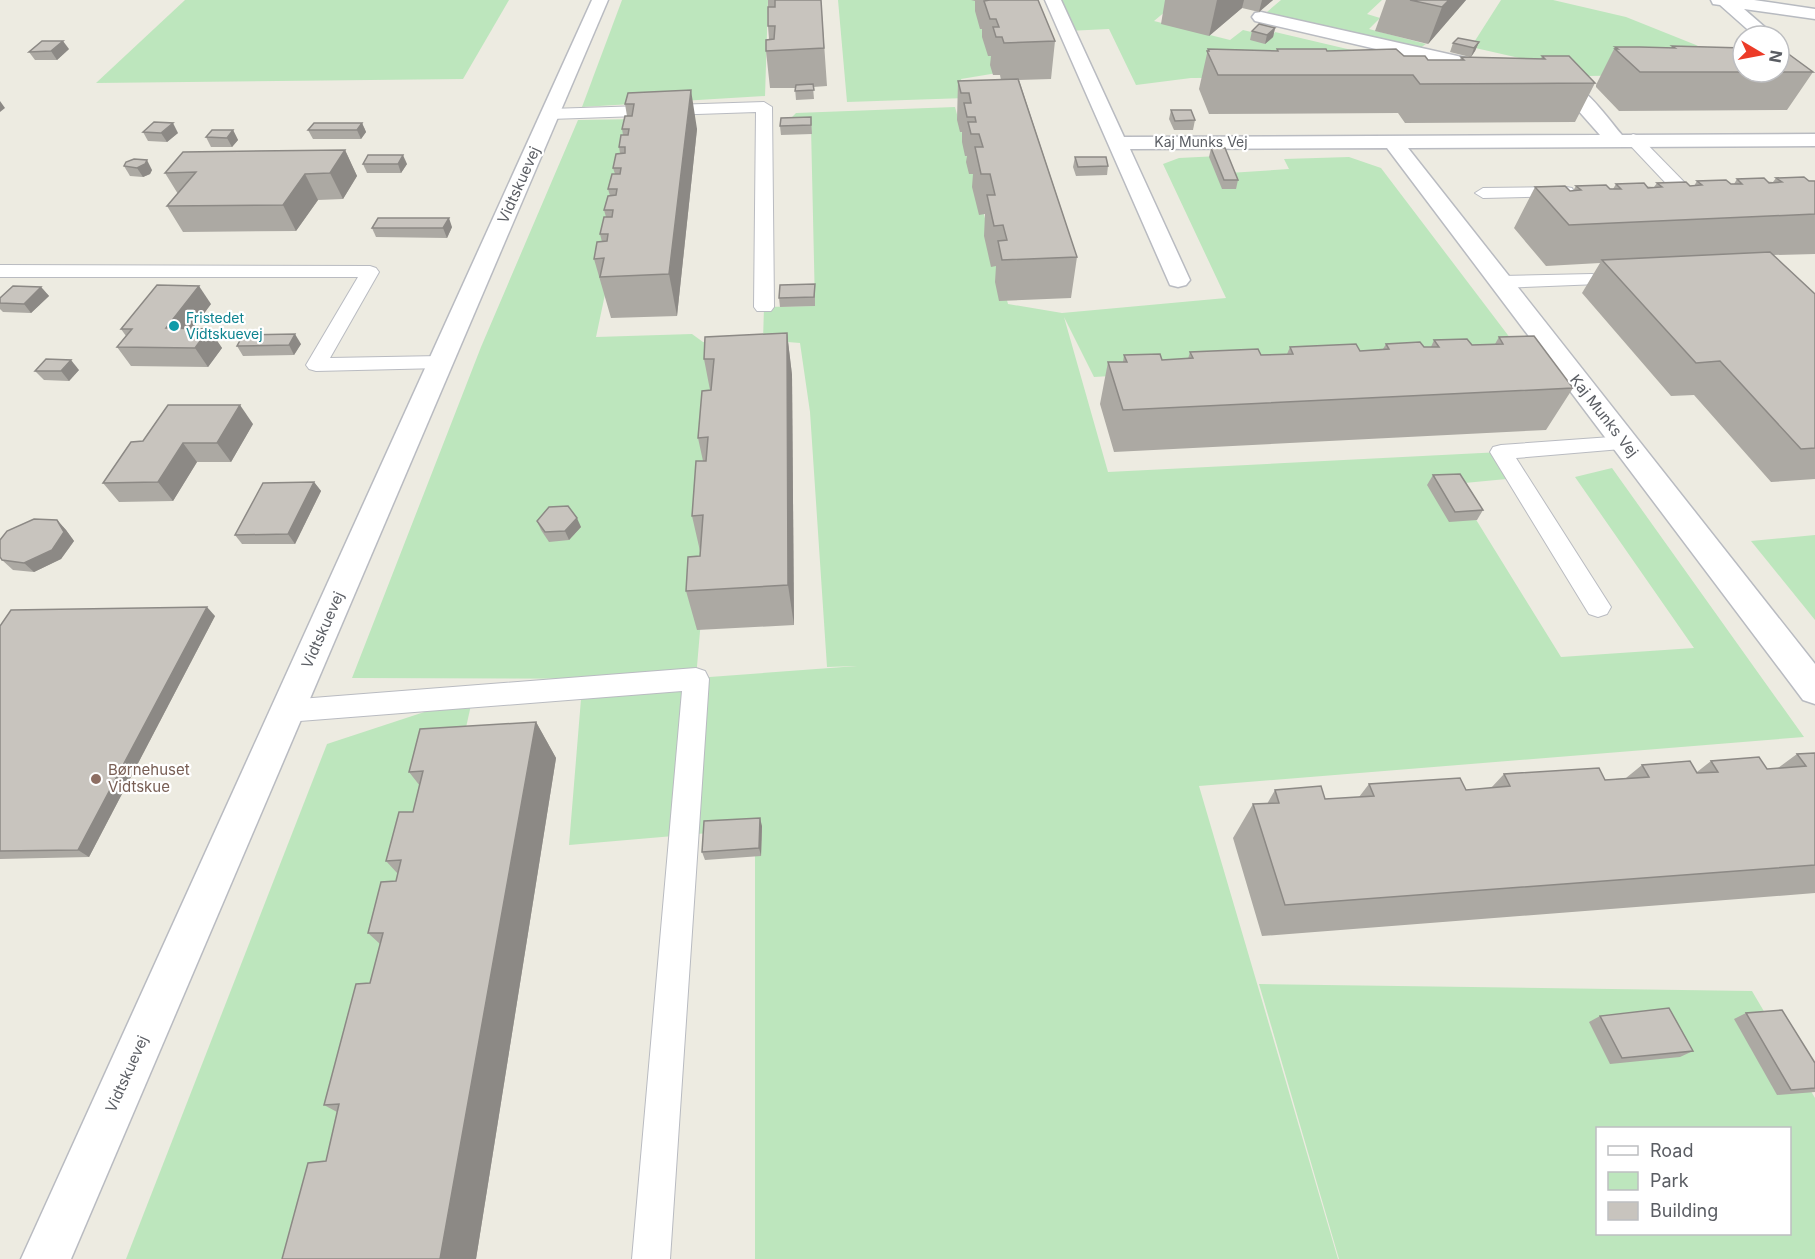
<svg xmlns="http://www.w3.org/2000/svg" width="1815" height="1259" viewBox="0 0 1815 1259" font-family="Inter,sans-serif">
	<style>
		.green { fill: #bde6bd; fill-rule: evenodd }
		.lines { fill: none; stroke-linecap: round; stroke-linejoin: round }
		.lane-casing { stroke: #b9bbc1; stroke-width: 2 }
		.street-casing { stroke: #b9bbc1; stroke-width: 3 }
		.secondary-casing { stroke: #b7bac0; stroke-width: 3 }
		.lane { fill: #fff; fill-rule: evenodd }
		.street { fill: #fff; fill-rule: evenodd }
		.secondary { fill: #fff; fill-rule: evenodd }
		.wall { fill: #aca9a3 }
		.shaded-wall { fill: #8c8985 }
		.building { fill: #c8c4be; stroke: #8c8985; stroke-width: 1.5 }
		.culture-dot { fill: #0f9aa8; stroke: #fff; stroke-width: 2 }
		.education-dot { fill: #8d6e63; stroke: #fff; stroke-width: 2 }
		.labels { text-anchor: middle; stroke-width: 4.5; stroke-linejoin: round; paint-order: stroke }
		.far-street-label { font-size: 14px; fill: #5a5d63; stroke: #fff }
		.far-culture-label { font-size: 14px; fill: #0d838f; stroke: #fff; text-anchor: start }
		.street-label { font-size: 15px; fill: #5a5d63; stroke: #fff }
		.education-label { font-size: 15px; fill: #785e54; stroke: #fff; text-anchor: start }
	</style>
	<rect width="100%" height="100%" fill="#edebe1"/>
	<g class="green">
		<path d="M185,0H509L463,79L96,83Z"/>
		<path d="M622,0H768L765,96L582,107Z"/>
		<path d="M838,0H975L997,73L961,79L966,98L847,102Z"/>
		<path d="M1053,0H1179L1154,21L1230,40L1243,30L1272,37L1275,32L1462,76L1191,78L1136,85L1109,29L1067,31Z"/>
		<path d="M1281,0H1382L1367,14L1380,18L1369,29L1426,44L1420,48L1261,17Z"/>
		<path d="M1501,0H1553L1626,17L1696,45L1744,73L1589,76L1541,63L1471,47Z"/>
		<path d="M955,107L1008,304L1062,313L1226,298L1163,164L1179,158L1219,156L1229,173L1289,169L1284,159L1349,157L1381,168L1520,351L1094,377L1064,317L1108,472L1501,452L1517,478L1454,484L1561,657L1694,648L1575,477L1612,468L1804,737L1199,786L1338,1259H755V829L569,845L582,687L684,679L352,678L481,347L578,120L642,119L596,337L692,334L703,342L725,341L696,678L857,666L827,667L810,412L800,343L763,340L764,307L815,306L811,127H782L796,113Z"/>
		<path d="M1815,535V620L1751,541Z"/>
		<path d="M473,696L348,1259H126L327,744Z"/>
		<path d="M1259,984L1752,991L1815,1098V1259H1339ZM1598,1128H1790V1234H1598Z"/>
	</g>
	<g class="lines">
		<defs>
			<g id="lane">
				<path d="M764,102L772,107L774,307L771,311H757L754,307L756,112L550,119L542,114L550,109Z"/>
				<path d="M1633,134L1639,136L1689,187L1691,191L1689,195H1677L1627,142L1625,139Z"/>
				<path d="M1566,187L1572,188L1574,192L1572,196L1483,198L1475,193L1483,188Z"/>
				<path d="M0,265L370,266L376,268L379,272L330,358L441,356L448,358L451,362L448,366L441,368L316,371L309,369L306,365L358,277H0Z"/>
				<path d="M1592,274L1599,276L1601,280L1599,284L1501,288L1494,286L1492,282L1494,278L1501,276Z"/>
				<path d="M1625,436L1633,438L1636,443L1633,448L1516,458L1611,607L1607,614L1598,617L1589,614L1490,452L1493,447L1501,445Z"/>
				<path d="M696,668L705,671L709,679L670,1259H632L682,691L287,722L277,719L273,711L277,703L287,700Z"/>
			</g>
			<g id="street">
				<path d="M592,0H608L71,1259H21Z"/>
				<path d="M1045,0H1061L1124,137L1600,135L1561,91L1540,86L1538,82L1540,78C1576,69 1602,112 1622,135L1815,134V146L1408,148L1815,664V704L1803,700L1387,148L1130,149L1190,280L1186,285L1178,287L1170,285Z"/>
				<path d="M1261,12L1493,64L1500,66L1502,70L1500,74L1493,76L1255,21L1252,17L1255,13Z"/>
			</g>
			<path id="secondary" d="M1711,0H1754L1815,9V19L1744,9L1775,36H1755L1720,5L1713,4Z"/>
		</defs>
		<use href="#lane" class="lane-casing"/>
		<use href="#street" class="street-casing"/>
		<use href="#secondary" class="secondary-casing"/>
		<use href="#lane" class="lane"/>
		<use href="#street" class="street"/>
		<use href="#secondary" class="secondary"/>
	</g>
	<g class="wall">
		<path d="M768,0H821L827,86L813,87L814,99L796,100L795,88H770L766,51L769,39L768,26Z"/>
		<path d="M971,0H1038L1055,41L1051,79L1019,80L1077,257L1071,298L999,301L995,282L996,266L991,267L984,236L985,214L979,215L972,187L973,174H969L966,162L967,156H965L962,142V132H960L957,120L958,81L1001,80L1000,75H993L990,65L991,56H988L982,37V29H980L975,11V1Z"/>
		<path d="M1165,0H1273L1259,12L1242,8L1209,36L1161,24Z"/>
		<path d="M1386,0H1466L1428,44L1375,31Z"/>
		<path d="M1275,28L1273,37L1265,44L1250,40L1252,31Z"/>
		<path d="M1479,42L1475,51L1471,57L1541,59L1542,56L1595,83L1575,122L1405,123L1398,113L1209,114L1199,89L1208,49L1277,51V49L1404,56L1428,60H1460L1461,57H1470L1450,52L1453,43Z"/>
		<path d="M1672,46L1813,72L1787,110L1619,111L1596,87V85L1615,47L1671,48Z"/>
		<path d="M69,49L57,60H35L29,52Z"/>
		<path d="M628,93L697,129L677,316L611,318L594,259L602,242L600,234L606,217L604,210L610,196L608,189L615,174L613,168L620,153L619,147L623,135L622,129L627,116L625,104Z"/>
		<path d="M1171,110L1195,120L1193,130H1174L1169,119Z"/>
		<path d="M811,117L812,134L781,135L780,126Z"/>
		<path d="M362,123L366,132L361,139H313L308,130Z"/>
		<path d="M233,130L238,140L232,147H211L206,137Z"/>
		<path d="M143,132L178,133L167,142L148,141Z"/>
		<path d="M1211,148L1238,180L1236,189H1222L1209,157Z"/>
		<path d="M345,150L357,176L343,199L318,200L296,231L183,232L167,206L178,194L165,173Z"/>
		<path d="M1075,157L1108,166L1107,175L1076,176L1073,167Z"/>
		<path d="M126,162L152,170L150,174L143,177L130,176L124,166Z"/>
		<path d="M363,164H407L401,173H367Z"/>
		<path d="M1776,178L1815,181V254L1773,255L1815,294V479L1771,482L1694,395L1671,396L1582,293L1600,263L1546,266L1514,228L1535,187L1570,191H1573L1576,186L1613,189L1616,184L1654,187L1657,183L1694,186L1697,181L1731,184H1734L1737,179L1773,182Z"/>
		<path d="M452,227L447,238L376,237L372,228Z"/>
		<path d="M41,287L49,296L31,313L3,312L0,309V298Z"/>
		<path d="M815,293V306L780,307L779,298Z"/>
		<path d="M211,304L193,328L209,329L222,348L208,367L131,366L117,347L126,336L121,329Z"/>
		<path d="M787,333L792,375L794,625L697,630L686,591L700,556V551L692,516L703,461L698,438L710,390L704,359Z"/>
		<path d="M1499,337L1573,388L1546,430L1114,452L1100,404L1108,362H1123L1124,355L1162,360L1188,359L1190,352L1261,355L1287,354L1290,347L1360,351L1383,349L1386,344L1424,347H1431L1434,340L1472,345L1495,344Z"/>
		<path d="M301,344L294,355L243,356L237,346Z"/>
		<path d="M79,370L69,381L44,380L35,371Z"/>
		<path d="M253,424L231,462H197L173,501L119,502L103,483L143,441Z"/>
		<path d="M1433,475L1483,510L1477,520L1449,522L1427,485Z"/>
		<path d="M314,482L321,491L295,544H242L235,535Z"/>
		<path d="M57,520L66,530L74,541L61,559L34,572L13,570L2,560Z"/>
		<path d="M537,521L581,527L569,540L549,542L541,530Z"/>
		<path d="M215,616L89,857L0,859V626Z"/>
		<path d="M536,722L556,758L476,1259H282L326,1161L337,1112L324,1105L370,983L380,944L368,933L396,881L398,874L386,861L413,812L420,786L409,772Z"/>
		<path d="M1815,753V893L1262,936L1233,838L1253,804H1267L1275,790L1325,799L1359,797L1369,784L1466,790L1491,788L1504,774L1605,780L1626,778L1642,765L1697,772L1711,761L1767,769L1778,768L1797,754Z"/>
		<path d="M762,826L761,856L705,860L702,852Z"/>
		<path d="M1746,1013L1815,1063V1092L1777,1095L1734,1019Z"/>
		<path d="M1600,1016L1693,1051L1680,1057L1610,1064L1589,1022Z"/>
	</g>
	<g class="shaded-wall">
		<path d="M1217,0H1244L1242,8L1209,36Z"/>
		<path d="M1262,0H1273L1259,12Z"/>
		<path d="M1449,0H1466L1428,44L1442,7Z"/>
		<path d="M1275,28L1273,37L1265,44L1267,35Z"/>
		<path d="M63,41L69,49L57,60L51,51Z"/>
		<path d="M1479,42L1475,51L1471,57L1474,48Z"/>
		<path d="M691,90L697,129L677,316L669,274Z"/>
		<path d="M0,101L5,108L0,112Z"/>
		<path d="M173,123L178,133L167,142L161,133Z"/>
		<path d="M362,123L366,132L361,139L357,130Z"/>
		<path d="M233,130L238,140L232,147L227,138Z"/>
		<path d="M345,150L357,176L343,199L330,173Z"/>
		<path d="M403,155L407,164L401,173L398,164Z"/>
		<path d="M147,160L152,170L150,174L143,177L137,168Z"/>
		<path d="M305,174L318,200L296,231L283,205Z"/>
		<path d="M449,218L452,227L447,238L443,228Z"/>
		<path d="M199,286L211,304L179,347L166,328Z"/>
		<path d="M41,287L49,296L31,313L24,304Z"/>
		<path d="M209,329L222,348L208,367L195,348Z"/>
		<path d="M787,333L792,375L794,625L788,585Z"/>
		<path d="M295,334L301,344L294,355L289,345Z"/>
		<path d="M71,360L79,370L69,381L61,371Z"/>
		<path d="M240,405L253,424L231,462L217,443Z"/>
		<path d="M183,443L197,462L173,501L158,482Z"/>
		<path d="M314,482L321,491L295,544L288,534Z"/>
		<path d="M577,518L581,527L569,540L565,531Z"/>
		<path d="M57,520L66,530L74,541L61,559L34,572L24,563Z"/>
		<path d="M207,607L215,616L89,857L78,850Z"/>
		<path d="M536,722L556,758L476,1259H440Z"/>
		<path d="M760,818L762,826L761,856L759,848Z"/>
	</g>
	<g class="building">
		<path d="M775,0H821L824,48L766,51V40L774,39L775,26H768V7H775Z"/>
		<path d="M990,0H1038L1055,41L1004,43L1002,37H996L993,27H999L996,19H990L984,1Z"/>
		<path d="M1410,0H1449L1442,7Z"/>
		<path d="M1259,24L1275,28L1267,35L1252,31Z"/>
		<path d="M1458,38L1479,42L1474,48L1453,43Z"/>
		<path d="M42,41H63L51,51L29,52Z"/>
		<path d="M1672,46L1743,48V72H1745H1640L1615,49H1618L1615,47H1640L1675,48Z"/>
		<path d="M1779,47L1813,72H1779Z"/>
		<path d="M1208,49L1278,51L1277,49H1326L1327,51L1396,49L1404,56H1425L1428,60H1464L1461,57L1545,59L1542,56H1569L1595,83L1420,84L1413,75H1218L1207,51H1209Z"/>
		<path d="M1018,79L1077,257L1002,260L998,241L1007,240L1003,225L994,226L987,195H995L990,174H981L975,147H983L979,134H971L968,122H976L975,117H967L964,103H971L969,93H961L958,81Z"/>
		<path d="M813,84L814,90L795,91L796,85Z"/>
		<path d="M691,90L669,274L600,277L604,258L594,259L597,242L607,241L608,234H600L604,217H612L613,210H604L608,196L616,195L617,189H608L612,174H620L621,168H613L616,154L625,153V147H619L621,135H628L629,129H622L625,116H632L634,104H625L628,93Z"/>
		<path d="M1171,110H1191L1195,120L1175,121Z"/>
		<path d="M811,117V125L780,126L781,118Z"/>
		<path d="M154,122L173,123L161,133L143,132Z"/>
		<path d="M314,123H362L357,130H308Z"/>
		<path d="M212,130H233L227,138L206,137Z"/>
		<path d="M1211,148H1225L1238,180H1224Z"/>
		<path d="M345,150L330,173L305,174L283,205L167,206L196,172L165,173L183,152Z"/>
		<path d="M368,155H403L398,164H363Z"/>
		<path d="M1075,157H1106L1108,166L1078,167Z"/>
		<path d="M134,159L147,160L145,164L137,168L124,166L126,162Z"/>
		<path d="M1804,177L1809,181H1815V214L1569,225L1535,187L1565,186L1570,191L1581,190L1576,186L1606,185L1610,189H1621L1616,184L1644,183L1648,188L1662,187L1657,183L1686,182L1690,186L1702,185L1697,181L1726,180L1731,184H1742L1737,179L1764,178L1769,183L1782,182L1776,178Z"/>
		<path d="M378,218H449L443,228H372Z"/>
		<path d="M1770,252L1815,294V448L1801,449L1720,361L1696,363L1602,260Z"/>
		<path d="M815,284L814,297L779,298L780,285Z"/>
		<path d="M157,285L199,286L166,328L209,329L195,348L117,347L132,329H121Z"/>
		<path d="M13,286L41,287L24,304L0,303V298Z"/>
		<path d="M787,333L788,585L686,591L688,557L700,556L703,515L692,516L696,461H706L708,437L698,438L702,391L711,390L714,359H704L705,337Z"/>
		<path d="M295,334L289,345L237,346L243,335Z"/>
		<path d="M1534,336L1573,388L1123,410L1108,362H1127L1124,355L1160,354L1162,360L1193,358L1190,352L1258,349L1261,355L1293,354L1290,347L1356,344L1360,351L1389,349L1386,344L1420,342L1424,347H1439L1434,340L1467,339L1472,345L1503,344L1499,337Z"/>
		<path d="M46,359L71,360L61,371H35Z"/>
		<path d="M168,405H240L217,443H183L158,482L103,483L131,442L143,441Z"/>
		<path d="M1460,474L1483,510L1455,512L1433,475Z"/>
		<path d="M314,482L288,534L235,535L263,483Z"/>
		<path d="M568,506L577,518L565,531L545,532L537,521L549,507Z"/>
		<path d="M34,519L57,520L64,532L52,550L24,563L2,560L0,557V540L7,531Z"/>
		<path d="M207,607L78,850L0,851V626L11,610Z"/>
		<path d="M536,722L440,1259H282L308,1163L326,1161L339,1104L324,1105L356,984L370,983L383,933H368L381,882L396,881L401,860L386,861L399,812H413L423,771L409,772L420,729Z"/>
		<path d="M1815,753V865L1285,905L1253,804L1279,803L1275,790L1321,786L1325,799L1374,796L1369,784L1460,778L1466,790L1510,786L1504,774L1599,768L1605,780L1649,777L1642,765L1690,761L1697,773L1718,772L1711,761L1759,757L1767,769L1806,766L1797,754Z"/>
		<path d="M760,818L759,848L702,852L704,821Z"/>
		<path d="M1669,1008L1693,1051L1622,1058L1600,1016Z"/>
		<path d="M1782,1010L1815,1063V1088L1791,1090L1746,1013Z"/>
	</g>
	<circle class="culture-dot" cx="174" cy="326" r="6"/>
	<circle class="education-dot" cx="96" cy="779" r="6"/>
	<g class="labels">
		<g class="far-street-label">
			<text x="1201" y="147">Kaj Munks Vej</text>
		</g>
		<g class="far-culture-label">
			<text x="186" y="323">Fristedet<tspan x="186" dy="16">Vidtskuevej</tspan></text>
		</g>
		<g class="street-label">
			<text transform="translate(519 185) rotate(-66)" y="5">Vidtskuevej</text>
			<text transform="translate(1604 416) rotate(52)" y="5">Kaj Munks Vej</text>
			<text transform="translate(323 630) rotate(-66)" y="5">Vidtskuevej</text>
			<text transform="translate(127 1074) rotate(-66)" y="5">Vidtskuevej</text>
		</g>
		<g class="education-label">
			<text x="108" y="775">Børnehuset<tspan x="108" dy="17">Vidtskue</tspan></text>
		</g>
	</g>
	<rect x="1596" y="1127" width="195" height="108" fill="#ffffff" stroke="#bdbec1" stroke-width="1.5"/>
	<rect x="1608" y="1146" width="30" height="9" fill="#ffffff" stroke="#bdbec1" stroke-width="1.5"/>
	<text x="1650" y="1157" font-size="18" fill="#5a5d63">Road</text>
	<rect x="1608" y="1172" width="30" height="18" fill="#bde6bd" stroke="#bdbec1" stroke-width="1.5"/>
	<text x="1650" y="1187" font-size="18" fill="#5a5d63">Park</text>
	<rect x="1608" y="1202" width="30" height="18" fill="#c8c4be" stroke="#bdbec1" stroke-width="1.5"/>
	<text x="1650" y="1217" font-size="18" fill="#5a5d63">Building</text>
	<g transform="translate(1761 54) rotate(100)"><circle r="28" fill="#ffffff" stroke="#bdbec1" stroke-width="1.5"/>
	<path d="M0-4.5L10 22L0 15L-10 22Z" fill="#ec3b28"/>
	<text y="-9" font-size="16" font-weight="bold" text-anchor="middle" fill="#5a5d63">N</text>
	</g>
</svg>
